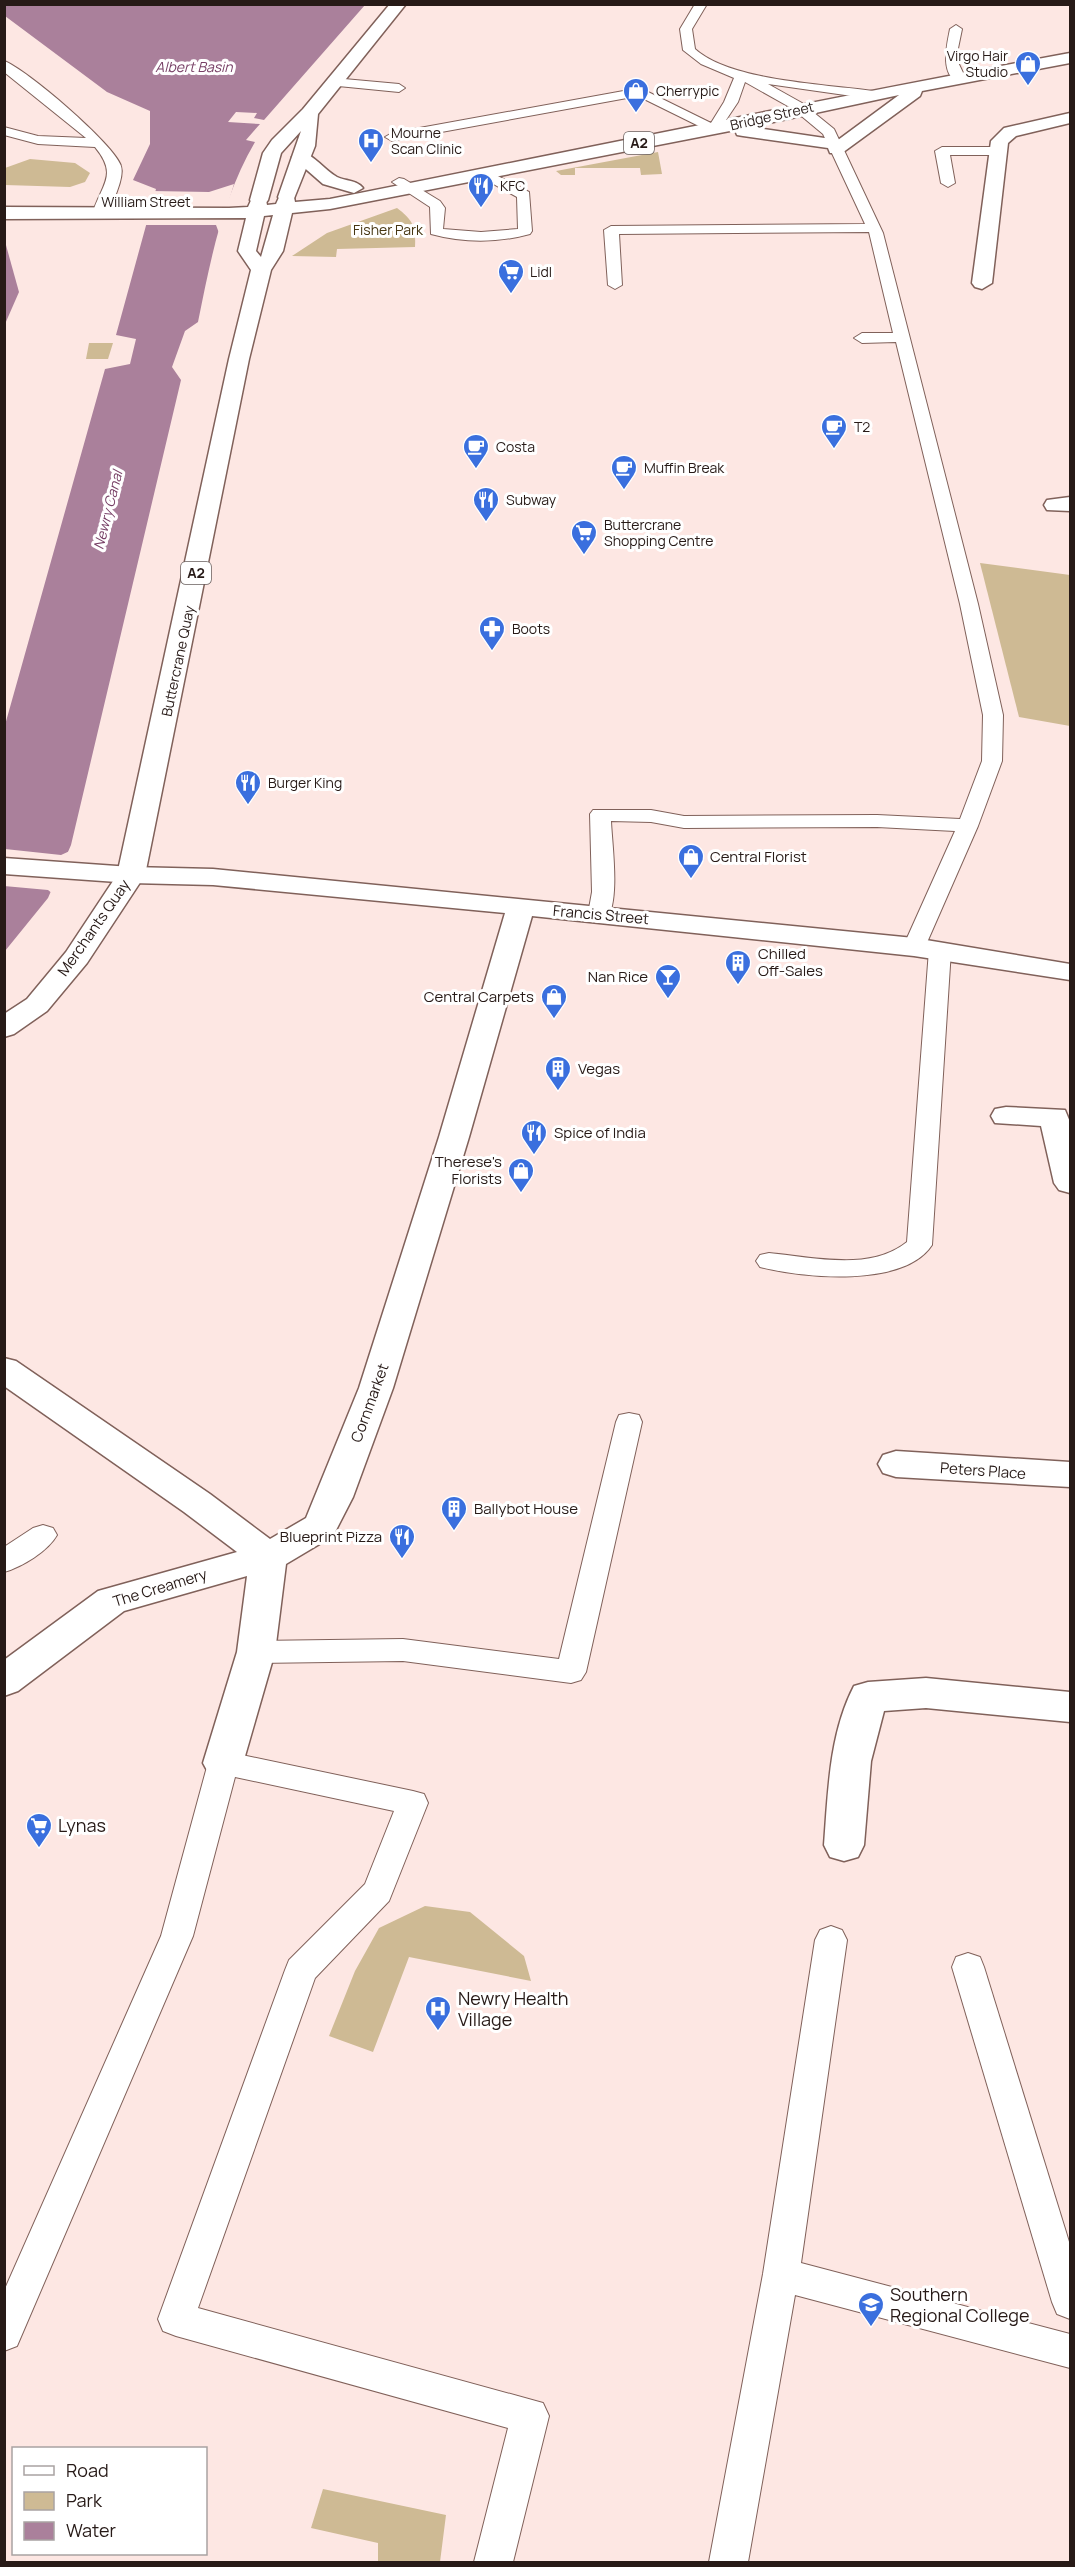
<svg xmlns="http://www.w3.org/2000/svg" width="1075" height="2567" viewBox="0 0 1075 2567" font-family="Manrope,sans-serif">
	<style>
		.green { fill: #ceba94 }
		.water { fill: #aa809b }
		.pier { fill: #fde7e3 }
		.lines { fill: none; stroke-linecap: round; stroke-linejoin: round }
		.service-casing { stroke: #80615a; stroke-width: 2 }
		.minor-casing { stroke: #80615a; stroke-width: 3 }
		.primary-casing { stroke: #80615a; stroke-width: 3 }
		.service { fill: #fff; fill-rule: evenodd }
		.minor { fill: #fff; fill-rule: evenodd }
		.primary { fill: #fff; fill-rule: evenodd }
		.labels { text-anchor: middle; stroke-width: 6; stroke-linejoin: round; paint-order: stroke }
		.far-poi-label { font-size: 14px; fill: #271a17; stroke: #fff; text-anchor: start }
		.far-water-label { font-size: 14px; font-style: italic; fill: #773f65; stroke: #fff }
		.far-street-label { font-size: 14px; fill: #271a17; stroke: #fff }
		.shield { fill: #fff; stroke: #685f5d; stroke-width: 1.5 }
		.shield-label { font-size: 14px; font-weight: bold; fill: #271a17 }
		.far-park-label { font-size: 14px; fill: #463612; stroke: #fff }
		.poi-label { font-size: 15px; fill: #271a17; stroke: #fff; text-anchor: start }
		.street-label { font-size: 15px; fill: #271a17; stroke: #fff }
		.near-poi-label { font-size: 18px; fill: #271a17; stroke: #fff; text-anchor: start }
	</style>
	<rect width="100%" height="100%" fill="#fde7e3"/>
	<g class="green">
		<path d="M658,152L662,174L641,175L640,168H575V175H561L556,171Z"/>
		<path d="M30,159L75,163L90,173L85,182L70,187L5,185V168Z"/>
		<path d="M397,208C413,220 416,227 415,247L337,249L336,257L292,256L327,233Z"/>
		<path d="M89,343H113L108,359H86Z"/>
		<path d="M980,563L1070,575V726L1019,717Z"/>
		<path d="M425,1906L470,1912L524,1956L531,1981L409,1957L373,2052L329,2036L355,1971L379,1928Z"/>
		<path d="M323,2489L446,2515L440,2562H378V2543L311,2528Z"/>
	</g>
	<g class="water">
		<path d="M5,5H365L264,120L254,118L257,113L236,112L228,122L260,124L246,140L255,142C222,199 211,258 198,322L185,331L172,367L181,380L71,845L48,898L5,951V725L105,369L130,364L136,339L116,335L156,189L133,180L150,144V111L107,92L5,16Z"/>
		<path d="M4,238L19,292L5,324H4Z"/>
	</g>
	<g class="pier">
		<path d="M234,184L219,233L216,225H143L152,191L209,192Z"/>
		<path d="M5,849L61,855L72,850L53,894L48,890L4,886Z"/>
	</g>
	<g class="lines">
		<defs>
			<g id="service">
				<path d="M695,4H707L692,29L695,49C730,81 825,84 873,91L879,95L873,99L768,84L802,103L834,129L883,233L978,604L1003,715L1002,761L978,826L925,947L922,952H906L903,947L955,831L877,827L684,828L651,822L611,821C612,845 620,899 607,919H591L588,914L592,892L590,814L593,810H651L684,816L877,815L960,819L982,761L983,715L960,604L896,342L862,343L854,338L862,333H893L869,232L619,234L622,285L615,289L608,285L604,230L611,226L865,224L823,134L793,109L745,82L738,102L718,132L713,133L638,96L392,141L385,137L392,133L640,88L711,123L724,102L734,78L701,64L683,50L680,29Z"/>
				<path d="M956,25L962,29L956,58L966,79L960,83C939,76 947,44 950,29Z"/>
				<path d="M4,61C25,68 115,145 121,166C125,178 111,207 104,218H94L92,215C101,184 119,176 95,147L38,144L4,135V127L38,136L86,138L4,72Z"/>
				<path d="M333,78L399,84L405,88L399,92L328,85V79Z"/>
				<path d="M942,147H999L1006,151L999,155H950L955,183L948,187L941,183L935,151Z"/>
				<path d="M484,169L529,192L532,231L530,234C497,243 464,243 431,234L430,207L392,182L399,178L404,179L440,201L445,208L443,229L481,232L518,229L517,197L479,176L477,173Z"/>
				<path d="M940,943L948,945L951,950L932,1245C904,1288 803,1278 760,1267L756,1261L760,1255L769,1253C812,1257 870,1272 907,1242L929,950L932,945Z"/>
				<path d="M629,1413L639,1415L642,1422L586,1672L581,1680L571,1683L403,1661L256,1663L246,1660L241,1652L246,1644L256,1641L403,1639L559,1659L616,1422L619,1415Z"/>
				<path d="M43,1525L53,1528L57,1535C48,1551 22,1567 4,1572V1547L33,1528Z"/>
				<path d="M223,1751L413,1791L424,1794L428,1803L389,1901L315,1978L198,2308L543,2403L549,2416L513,2562H474L508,2428L176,2336L163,2331L158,2319L285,1970L289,1960L365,1884L394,1811L235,1777L193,1936L17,2346L4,2351V2291L161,1936L208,1763L212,1754Z"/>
				<path d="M831,1926L842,1930L847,1940L801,2263L1070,2334V2368L795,2295L748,2562H709L763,2274L815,1940L820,1930Z"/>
				<path d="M968,1953L980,1957L984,1967L1070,2245V2319L1057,2314L1052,2302L952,1967L956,1957Z"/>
			</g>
			<g id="minor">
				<path d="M390,4H406L318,114L315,146L293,201H281L278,197L301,131L281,153L268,200L265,204H253L250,200L263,153L272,140L303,109Z"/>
				<path d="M1070,113V123L1016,136L1008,143L992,283L982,289L975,287L972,283L991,141L1004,128Z"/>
				<path d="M1070,497V511L1047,510L1044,505L1047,500Z"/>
				<path d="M4,858L131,867L213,869L914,938L1070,964V980L914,956L532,916L469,1137L393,1388L353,1497L333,1536L286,1564L275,1652L243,1763L237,1774L223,1779L209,1774L203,1763L237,1652L247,1576L124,1611L18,1691L4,1696V1660L98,1591L237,1552L184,1512L4,1386V1358L16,1361L210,1494L270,1539L306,1518L359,1388L439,1137L505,913L213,885L131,883L4,874Z"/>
				<path d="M1006,1107L1065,1110L1070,1122V1193L1059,1190L1054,1183L1041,1126L995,1123L991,1116L995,1109Z"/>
				<path d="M896,1451L1070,1462V1487L896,1477L883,1473L878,1464L883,1455Z"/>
				<path d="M926,1678L1070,1692V1722L926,1708L884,1711L871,1761L864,1845L858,1857L844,1861L830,1857L824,1845C828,1793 829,1734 854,1686L868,1682Z"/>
			</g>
			<g id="primary">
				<path d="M1070,53V63L922,91L920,96L842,153H830L828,148L743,136L737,135L735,130L330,209L292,213L283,251L271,270L249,359L145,875L87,963L47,1011L14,1034L4,1037V1014L27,999L66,952L117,875L229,359L251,270L238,251L246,218L4,219V207L229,208L248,207L253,196H265L267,205L276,204L281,193H293L295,202L330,199C577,150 823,99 1070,53ZM899,95L838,140L750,127ZM273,215L261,257L256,251L264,216Z"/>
				<path d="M301,152C315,155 324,170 337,177C345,181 357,180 363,188L354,193L323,184L292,157Z"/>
			</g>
		</defs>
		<use href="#service" class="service-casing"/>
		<use href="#minor" class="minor-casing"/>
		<use href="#primary" class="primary-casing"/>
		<use href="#service" class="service"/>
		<use href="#minor" class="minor"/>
		<use href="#primary" class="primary"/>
	</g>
	<defs>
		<symbol id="shop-pin" viewBox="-11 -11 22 30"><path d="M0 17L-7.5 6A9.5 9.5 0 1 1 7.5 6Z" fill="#3a6fde" stroke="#fff"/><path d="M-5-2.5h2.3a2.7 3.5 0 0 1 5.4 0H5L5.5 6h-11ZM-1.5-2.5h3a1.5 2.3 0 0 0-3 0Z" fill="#fff"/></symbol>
		<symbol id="hospital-pin" viewBox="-11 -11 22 30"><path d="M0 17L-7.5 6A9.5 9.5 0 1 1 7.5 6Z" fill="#3a6fde" stroke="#fff"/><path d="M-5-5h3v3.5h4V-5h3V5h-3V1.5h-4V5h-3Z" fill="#fff"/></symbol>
		<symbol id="restaurant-pin" viewBox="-11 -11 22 30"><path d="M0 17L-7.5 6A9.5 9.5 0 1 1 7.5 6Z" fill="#3a6fde" stroke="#fff"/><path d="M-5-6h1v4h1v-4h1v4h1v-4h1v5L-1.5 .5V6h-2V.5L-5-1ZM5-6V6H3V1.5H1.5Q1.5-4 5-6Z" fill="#fff"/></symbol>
		<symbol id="supermarket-pin" viewBox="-11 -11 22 30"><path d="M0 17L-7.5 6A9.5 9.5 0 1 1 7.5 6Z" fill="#3a6fde" stroke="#fff"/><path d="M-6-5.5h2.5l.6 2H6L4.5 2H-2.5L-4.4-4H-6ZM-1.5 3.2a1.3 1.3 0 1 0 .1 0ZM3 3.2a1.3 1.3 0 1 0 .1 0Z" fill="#fff"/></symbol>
		<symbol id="cafe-pin" viewBox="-11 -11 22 30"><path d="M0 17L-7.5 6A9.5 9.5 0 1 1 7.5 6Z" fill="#3a6fde" stroke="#fff"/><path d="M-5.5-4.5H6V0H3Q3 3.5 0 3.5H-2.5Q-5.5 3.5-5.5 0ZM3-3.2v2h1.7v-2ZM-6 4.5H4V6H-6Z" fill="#fff"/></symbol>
		<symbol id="pharmacy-pin" viewBox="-11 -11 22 30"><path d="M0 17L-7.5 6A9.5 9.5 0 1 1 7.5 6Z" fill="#3a6fde" stroke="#fff"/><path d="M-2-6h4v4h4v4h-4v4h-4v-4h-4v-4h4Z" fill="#fff"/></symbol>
		<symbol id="building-pin" viewBox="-11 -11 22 30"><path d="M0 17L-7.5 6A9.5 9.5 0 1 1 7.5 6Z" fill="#3a6fde" stroke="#fff"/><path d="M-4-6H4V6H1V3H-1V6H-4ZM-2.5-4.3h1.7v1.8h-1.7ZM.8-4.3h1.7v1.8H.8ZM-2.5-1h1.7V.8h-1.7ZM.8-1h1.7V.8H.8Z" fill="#fff"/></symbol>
		<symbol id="bar-pin" viewBox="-11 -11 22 30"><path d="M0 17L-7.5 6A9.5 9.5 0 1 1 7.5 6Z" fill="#3a6fde" stroke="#fff"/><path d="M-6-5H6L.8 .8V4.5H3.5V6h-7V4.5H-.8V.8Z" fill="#fff"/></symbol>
		<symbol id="university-pin" viewBox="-11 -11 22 30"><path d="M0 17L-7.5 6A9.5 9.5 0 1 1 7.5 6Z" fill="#3a6fde" stroke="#fff"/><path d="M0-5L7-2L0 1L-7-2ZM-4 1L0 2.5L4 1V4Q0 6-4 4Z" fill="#fff"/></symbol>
	</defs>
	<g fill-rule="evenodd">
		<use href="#shop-pin" x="1013" y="49" width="30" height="40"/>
		<use href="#shop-pin" x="621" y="76" width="30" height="40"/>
		<use href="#hospital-pin" x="356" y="126" width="30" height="40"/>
		<use href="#restaurant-pin" x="466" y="171" width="30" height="40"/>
		<use href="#supermarket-pin" x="496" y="257" width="30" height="40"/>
		<use href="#cafe-pin" x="819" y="412" width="30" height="40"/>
		<use href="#cafe-pin" x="461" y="432" width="30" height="40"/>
		<use href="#cafe-pin" x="609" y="453" width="30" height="40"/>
		<use href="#restaurant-pin" x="471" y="485" width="30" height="40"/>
		<use href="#supermarket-pin" x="569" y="518" width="30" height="40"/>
		<use href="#pharmacy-pin" x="477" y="614" width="30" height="40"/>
		<use href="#restaurant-pin" x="233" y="768" width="30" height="40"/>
		<use href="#shop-pin" x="676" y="842" width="30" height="40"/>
		<use href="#building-pin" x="723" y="948" width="30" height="40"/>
		<use href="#bar-pin" x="653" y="962" width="30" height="40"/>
		<use href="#shop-pin" x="539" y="982" width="30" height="40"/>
		<use href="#building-pin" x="543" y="1054" width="30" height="40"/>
		<use href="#restaurant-pin" x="519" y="1118" width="30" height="40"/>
		<use href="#shop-pin" x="506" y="1156" width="30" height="40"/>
		<use href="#building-pin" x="439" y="1494" width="30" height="40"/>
		<use href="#restaurant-pin" x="387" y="1522" width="30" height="40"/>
		<use href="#supermarket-pin" x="24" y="1811" width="30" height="40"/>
		<use href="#hospital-pin" x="423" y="1994" width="30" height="40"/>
		<use href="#university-pin" x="856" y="2290" width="30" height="40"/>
	</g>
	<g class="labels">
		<g class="far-poi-label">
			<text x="1008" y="61" text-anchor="end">Virgo Hair<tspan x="1008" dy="16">Studio</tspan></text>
			<text x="656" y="96">Cherrypic</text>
			<text x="391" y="138">Mourne<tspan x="391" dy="16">Scan Clinic</tspan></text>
			<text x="500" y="191">KFC</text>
			<text x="530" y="277">Lidl</text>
			<text x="854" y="432">T2</text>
			<text x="496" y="452">Costa</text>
			<text x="644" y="473">Muffin Break</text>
			<text x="506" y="505">Subway</text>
			<text x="604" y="530">Buttercrane<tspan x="604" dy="16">Shopping Centre</tspan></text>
			<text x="512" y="634">Boots</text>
			<text x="268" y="788">Burger King</text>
		</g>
		<g class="far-water-label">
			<text x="194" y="72">Albert Basin</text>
			<text transform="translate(108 510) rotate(-76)" y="5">Newry Canal</text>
		</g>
		<g class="far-street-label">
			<text transform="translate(772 116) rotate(-13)" y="5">Bridge Street</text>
			<text x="146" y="207">William Street</text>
			<text transform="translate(178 661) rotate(-78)" y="5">Buttercrane Quay</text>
		</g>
		<g class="shield">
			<rect x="624" y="132" width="30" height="22" rx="4.5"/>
			<rect x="181" y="562" width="30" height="22" rx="4.5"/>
		</g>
		<g class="shield-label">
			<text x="639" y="148">A2</text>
			<text x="196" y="578">A2</text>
		</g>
		<g class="far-park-label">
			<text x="388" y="235">Fisher Park</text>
		</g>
		<g class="poi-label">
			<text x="710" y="862">Central Florist</text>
			<text x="758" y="959">Chilled<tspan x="758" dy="17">Off-Sales</tspan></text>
			<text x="648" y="982" text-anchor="end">Nan Rice</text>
			<text x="534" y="1002" text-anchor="end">Central Carpets</text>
			<text x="578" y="1074">Vegas</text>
			<text x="554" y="1138">Spice of India</text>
			<text x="502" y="1167" text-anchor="end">Therese's<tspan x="502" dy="17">Florists</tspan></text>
			<text x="474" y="1514">Ballybot House</text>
			<text x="382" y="1542" text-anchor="end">Blueprint Pizza</text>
		</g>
		<g class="street-label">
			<text transform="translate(601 915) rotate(5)" y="5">Francis Street</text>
			<text transform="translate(94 928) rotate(-55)" y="5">Merchants Quay</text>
			<text transform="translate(370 1403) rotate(-70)" y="5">Cornmarket</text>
			<text transform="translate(983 1471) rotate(4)" y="5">Peters Place</text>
			<text transform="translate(160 1588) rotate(-17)" y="5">The Creamery</text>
		</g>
		<g class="near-poi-label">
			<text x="58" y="1832">Lynas</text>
			<text x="458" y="2005">Newry Health<tspan x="458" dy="21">Village</tspan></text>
			<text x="890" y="2301">Southern<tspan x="890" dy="21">Regional College</tspan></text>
		</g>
	</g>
	<rect width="1075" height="2567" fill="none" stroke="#271a17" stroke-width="12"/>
	<rect x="12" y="2447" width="195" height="108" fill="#ffffff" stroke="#a9a3a2" stroke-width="1.5"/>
	<rect x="24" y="2466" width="30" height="9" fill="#ffffff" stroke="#a9a3a2" stroke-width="1.5"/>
	<text x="66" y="2477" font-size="18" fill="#271a17">Road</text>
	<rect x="24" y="2492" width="30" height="18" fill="#ceba94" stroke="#a9a3a2" stroke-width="1.5"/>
	<text x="66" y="2507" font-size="18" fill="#271a17">Park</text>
	<rect x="24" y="2522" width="30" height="18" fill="#aa809b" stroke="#a9a3a2" stroke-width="1.5"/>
	<text x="66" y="2537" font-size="18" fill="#271a17">Water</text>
</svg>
